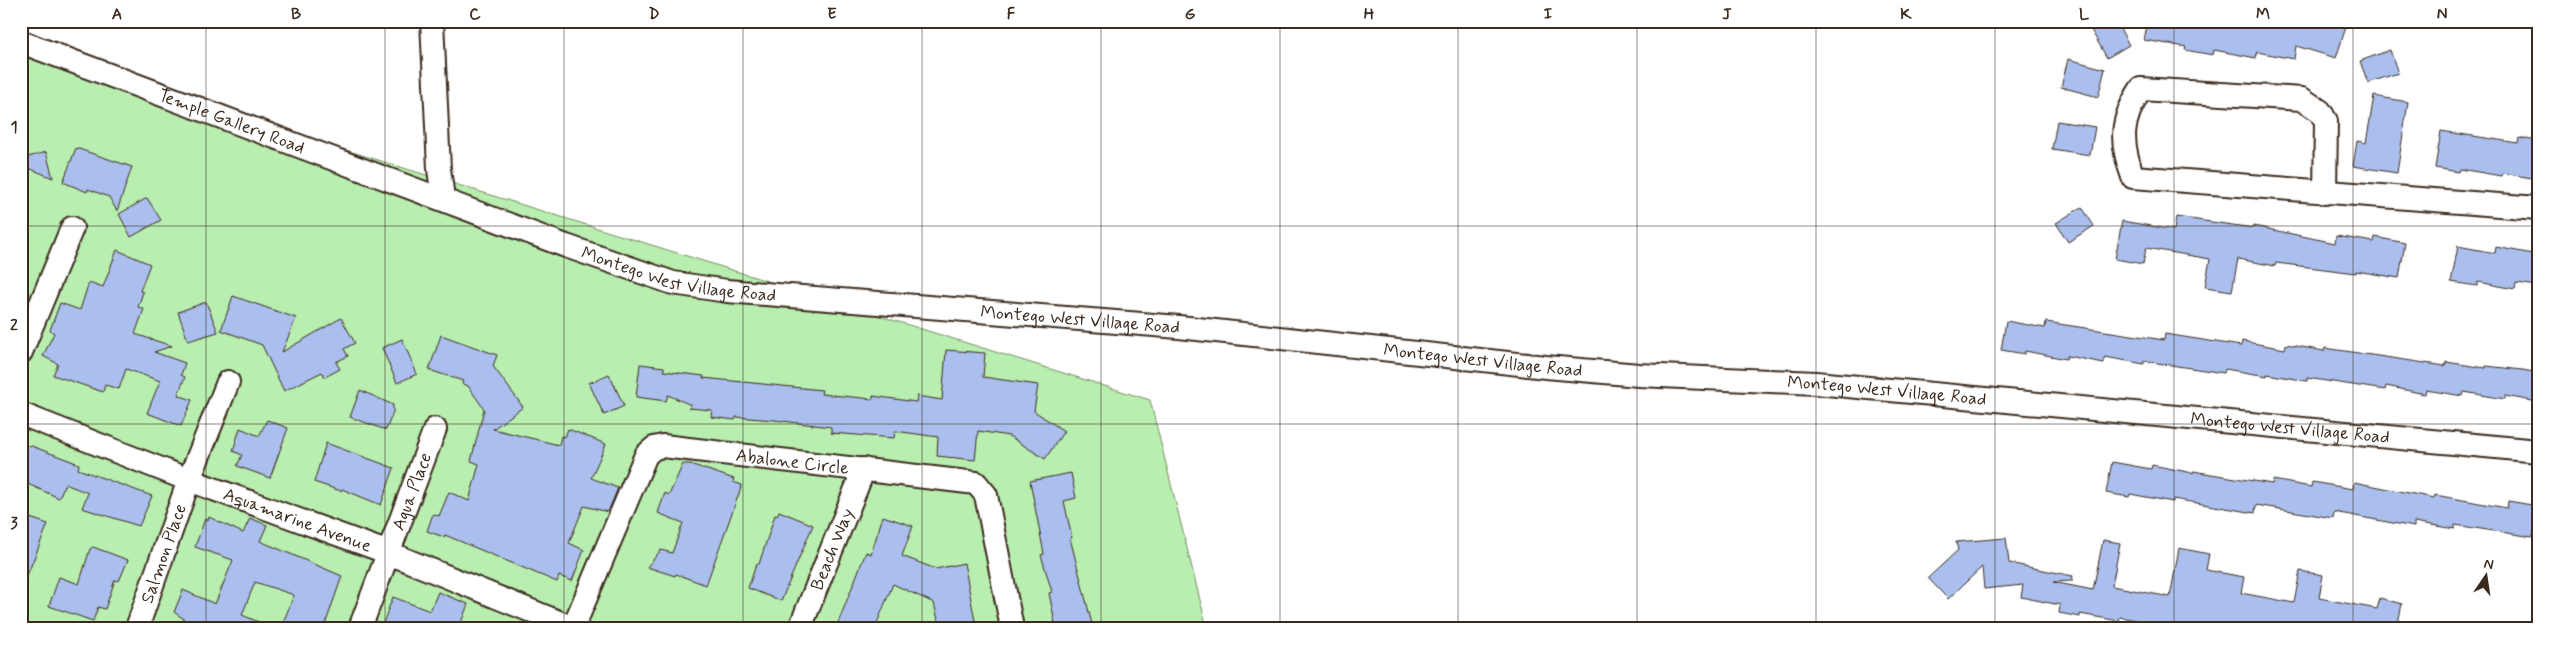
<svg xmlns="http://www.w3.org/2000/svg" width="2559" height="649" viewBox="0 0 2559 649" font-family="Mynerve,sans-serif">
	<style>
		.green { fill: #b8eeaf; stroke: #7a8c66 }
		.building { fill: #aabfed; stroke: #3b2a1e }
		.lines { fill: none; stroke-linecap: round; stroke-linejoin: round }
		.street-casing { stroke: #3b2a1e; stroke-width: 26 }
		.street { stroke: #fff; stroke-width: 22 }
		.grid { fill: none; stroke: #3b2a1e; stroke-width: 1; stroke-opacity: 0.55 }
		.labels { text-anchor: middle; stroke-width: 4.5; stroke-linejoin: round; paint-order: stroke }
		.street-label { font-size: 18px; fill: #3b2a1e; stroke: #fff }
		.neatline { fill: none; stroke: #3b2a1e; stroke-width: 2 }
		.grid-label { font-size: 16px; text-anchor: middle; font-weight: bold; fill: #3b2a1e }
	</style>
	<rect width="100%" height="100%" fill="#fff"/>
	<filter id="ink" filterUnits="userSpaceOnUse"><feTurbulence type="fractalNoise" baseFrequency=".02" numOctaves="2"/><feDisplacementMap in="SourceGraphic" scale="10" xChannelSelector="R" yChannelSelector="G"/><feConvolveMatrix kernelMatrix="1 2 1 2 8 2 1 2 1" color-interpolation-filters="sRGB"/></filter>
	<g filter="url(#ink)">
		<path class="green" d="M21,49L1150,400L1207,628H21Z"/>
		<g class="building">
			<path d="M2102,21H2116L2129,45L2107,58L2090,28Z"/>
			<path d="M2148,21H2348L2336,58L2296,46L2294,59L2257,52L2256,58L2214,50L2213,55L2185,50L2186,47L2144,40Z"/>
			<path d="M2390,50L2398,73L2368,83L2360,61Z"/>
			<path d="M2068,59L2105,69L2098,97L2061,87Z"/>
			<path d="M2374,96L2408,102L2397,173L2353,166L2357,141L2366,143Z"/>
			<path d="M2057,121L2095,127L2090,155L2052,149Z"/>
			<path d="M2441,131L2518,143L2519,138L2538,141V179L2502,173L2501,176L2460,169L2459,172L2435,168Z"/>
			<path d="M76,148L132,167L117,211L109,197L88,189L87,192L63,182Z"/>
			<path d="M46,152L53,178L21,165V159Z"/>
			<path d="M147,198L161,220L131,237L119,214Z"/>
			<path d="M2082,207L2094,226L2068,242L2056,223Z"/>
			<path d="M2176,217L2254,228V226L2335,243L2336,236L2374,242L2375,237L2405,243L2399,278L2356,271V273L2276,263L2275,266L2238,259L2232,291L2205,287L2210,259L2146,248L2143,264L2115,259L2122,221L2174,230Z"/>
			<path d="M2458,246L2495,253L2496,247L2538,255V286L2516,283L2515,289L2478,282L2477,286L2451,282Z"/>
			<path d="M117,250L150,264L140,291L143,292L138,307L144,309L135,334L172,346L154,352L185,363L181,375L185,377L178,395L192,400L181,426L147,413L160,381L126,369L119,389L105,385L103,392L53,375L58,364L43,356L54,333L50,330L60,303L80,310L89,282L103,287Z"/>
			<path d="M233,296L296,318L282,352L341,318L355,343L344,349L348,356L336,362L340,369L325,377L322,372L284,391L262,345L221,330Z"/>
			<path d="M206,302L218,332L188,341L178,312Z"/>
			<path d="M2006,321L2045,328L2046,322L2164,340L2165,334L2241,346L2242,341L2285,349L2286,344L2324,351L2325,348L2445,366L2446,362L2486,368V366L2523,370L2538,373V402L2505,396V399L2464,392L2463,396L2426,390L2425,394L2386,386L2385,390L2307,378V381L2267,374V376L2225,369L2224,373L2144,361V364L2105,357L2104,363L2067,356L2066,359L2025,351V354L2001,350Z"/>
			<path d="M441,335L497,355L493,366L523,407L493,429L559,445L561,436L565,437L568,429L606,444L591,478L618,488L608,512L584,506L569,543L584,550L572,581L559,576L557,582L445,535L444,537L427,531L433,514L439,516L449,492L469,501L479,464L471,461L484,409L468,386L462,384L463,381L429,370Z"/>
			<path d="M402,339L417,374L397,383L382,348Z"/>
			<path d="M946,350L985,353L983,377L1038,385L1034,411L1064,431L1045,459L1009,436L978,431L975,460L937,456L938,437L895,431L894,438L831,433V427L774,420L736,417L735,420L711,417L712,410L689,408L691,405L668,395L666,401L636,397L640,364L664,367V371L704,376L703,378L822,390L821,394L873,399V396L916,402L917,396L942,400Z"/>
			<path d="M609,374L624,406L604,415L589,383Z"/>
			<path d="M360,390L393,405V412L386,430L350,417Z"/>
			<path d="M267,420L288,428L270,478L237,466L242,455L233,451L240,428L259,436Z"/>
			<path d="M326,443L394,468L381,505L342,489L341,491L314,482Z"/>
			<path d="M21,445L27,448L29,445L79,464L78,469L152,496L139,526L82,508L88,493L65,484L59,498L21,481Z"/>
			<path d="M2112,462L2151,469L2152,465L2193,473V471L2272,484L2273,480L2311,487L2312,482L2353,489L2354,482L2434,498L2435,495L2507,508L2508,501L2538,506V510L2533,537L2455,525V529L2414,522V527L2334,512L2333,518L2256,505L2255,513L2173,499V502L2130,494L2129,497L2106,493Z"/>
			<path d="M683,464H690L734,479L733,482L742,485L706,585L676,574L675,576L647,567L661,550L672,553L683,523L658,513L665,493L669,495Z"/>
			<path d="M1071,473L1076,498L1064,501L1072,538H1070L1093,628H1056L1049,593L1052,592L1041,555L1044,554L1030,481Z"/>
			<path d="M779,511L813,525L781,601L748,588L756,565L759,564L775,515L777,516Z"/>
			<path d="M21,515L48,524L22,588L21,587Z"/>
			<path d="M883,516L913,526L902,556L936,569L964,563L975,621L940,628L934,603L893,584L875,628H836L866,552L871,554Z"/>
			<path d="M209,517L243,533L250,518L267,525L260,541L342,576L324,628H281L294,595L255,582L242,615L273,628H216L207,624L206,628H182L184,619L174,612L183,590L215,604L233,560L195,547L205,519L208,520Z"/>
			<path d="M2006,538L2009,563L2073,576L2072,581L2053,582L2093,590L2103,540L2120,543L2112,586L2170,597L2179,548L2209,554L2206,570L2244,577L2241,593L2294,603L2300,571L2323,575L2319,598L2377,609L2380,598L2402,604L2397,628H2215L2198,625V628H2168L2169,626L2120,617L2119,621L2080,614V617L2059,613L2060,605L2021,597L2023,585L1984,589L1982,567L1948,599L1928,578L1958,550L1956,542Z"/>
			<path d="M93,547L128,560L119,581L115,580L105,609L98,607L93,621L49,606L59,577L79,584L90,549Z"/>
			<path d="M438,592L468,604L461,623L470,628H381L393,597L430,611Z"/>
		</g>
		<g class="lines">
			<defs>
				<g id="street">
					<path d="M432,21L439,169L443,198"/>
					<path id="s1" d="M21,42L566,246L673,283L727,291L1179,327L1546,367L1639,375L1816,383L2538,451"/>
					<path d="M2325,193L2326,121L2320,111L2302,99L2141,89C2120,121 2120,142 2133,177L2538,208"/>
					<path d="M21,352L72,228"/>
					<path id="s2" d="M21,414L189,480L389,553L573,628"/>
					<path id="s3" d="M137,628L189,480L228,382"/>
					<path id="s4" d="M360,628L435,429"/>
					<path id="s5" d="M573,628L646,455L654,448L663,446L976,483L986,495L1012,628"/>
					<path id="s6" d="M800,628L864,469"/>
				</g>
			</defs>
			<use href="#street" class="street-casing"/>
			<use href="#street" class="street"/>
		</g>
	</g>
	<path class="grid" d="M206,21V628M385,21V628M564,21V628M743,21V628M922,21V628M1101,21V628M1280,21V628M1458,21V628M1637,21V628M1816,21V628M1995,21V628M2174,21V628M2353,21V628M21,226H2538M21,424H2538"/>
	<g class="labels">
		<g class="street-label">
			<text dy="6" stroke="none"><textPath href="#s1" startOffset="225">Temple Gallery Road</textPath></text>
			<text dy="6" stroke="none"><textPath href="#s1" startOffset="699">Montego West Village Road</textPath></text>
			<text dy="6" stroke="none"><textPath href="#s1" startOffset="1104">Montego West Village Road</textPath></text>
			<text dy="6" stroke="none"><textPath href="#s1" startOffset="1509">Montego West Village Road</textPath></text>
			<text dy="6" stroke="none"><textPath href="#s1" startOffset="1914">Montego West Village Road</textPath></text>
			<text dy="6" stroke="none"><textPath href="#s1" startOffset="2319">Montego West Village Road</textPath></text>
			<text dy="6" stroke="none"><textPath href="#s5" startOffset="338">Abalone Circle</textPath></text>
			<text dy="6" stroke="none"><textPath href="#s4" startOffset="146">Agua Place</textPath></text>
			<text dy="6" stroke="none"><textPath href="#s2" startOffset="296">Aquamarine Avenue</textPath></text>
			<text dy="6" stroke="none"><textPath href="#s6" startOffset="85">Beach Way</textPath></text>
			<text dy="6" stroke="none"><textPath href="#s3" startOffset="79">Salmon Place</textPath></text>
		</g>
	</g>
	<rect width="2559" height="649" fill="none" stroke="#fff" stroke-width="55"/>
	<g transform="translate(2486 576) rotate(13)" stroke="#ffffff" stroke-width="4" paint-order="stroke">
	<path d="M0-4L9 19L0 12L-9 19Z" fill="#3b2a1e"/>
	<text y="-8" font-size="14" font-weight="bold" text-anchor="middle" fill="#3b2a1e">N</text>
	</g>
	<rect x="28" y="28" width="2504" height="594" class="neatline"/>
	<g class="grid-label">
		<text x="117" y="19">A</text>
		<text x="296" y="19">B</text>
		<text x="475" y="19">C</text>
		<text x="654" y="19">D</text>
		<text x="832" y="19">E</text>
		<text x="1011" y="19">F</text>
		<text x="1190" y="19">G</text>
		<text x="1369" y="19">H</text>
		<text x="1548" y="19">I</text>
		<text x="1727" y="19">J</text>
		<text x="1906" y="19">K</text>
		<text x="2084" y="19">L</text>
		<text x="2263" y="19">M</text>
		<text x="2442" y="19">N</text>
		<text x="14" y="132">1</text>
		<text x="14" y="330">2</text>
		<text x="14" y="528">3</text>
	</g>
</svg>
